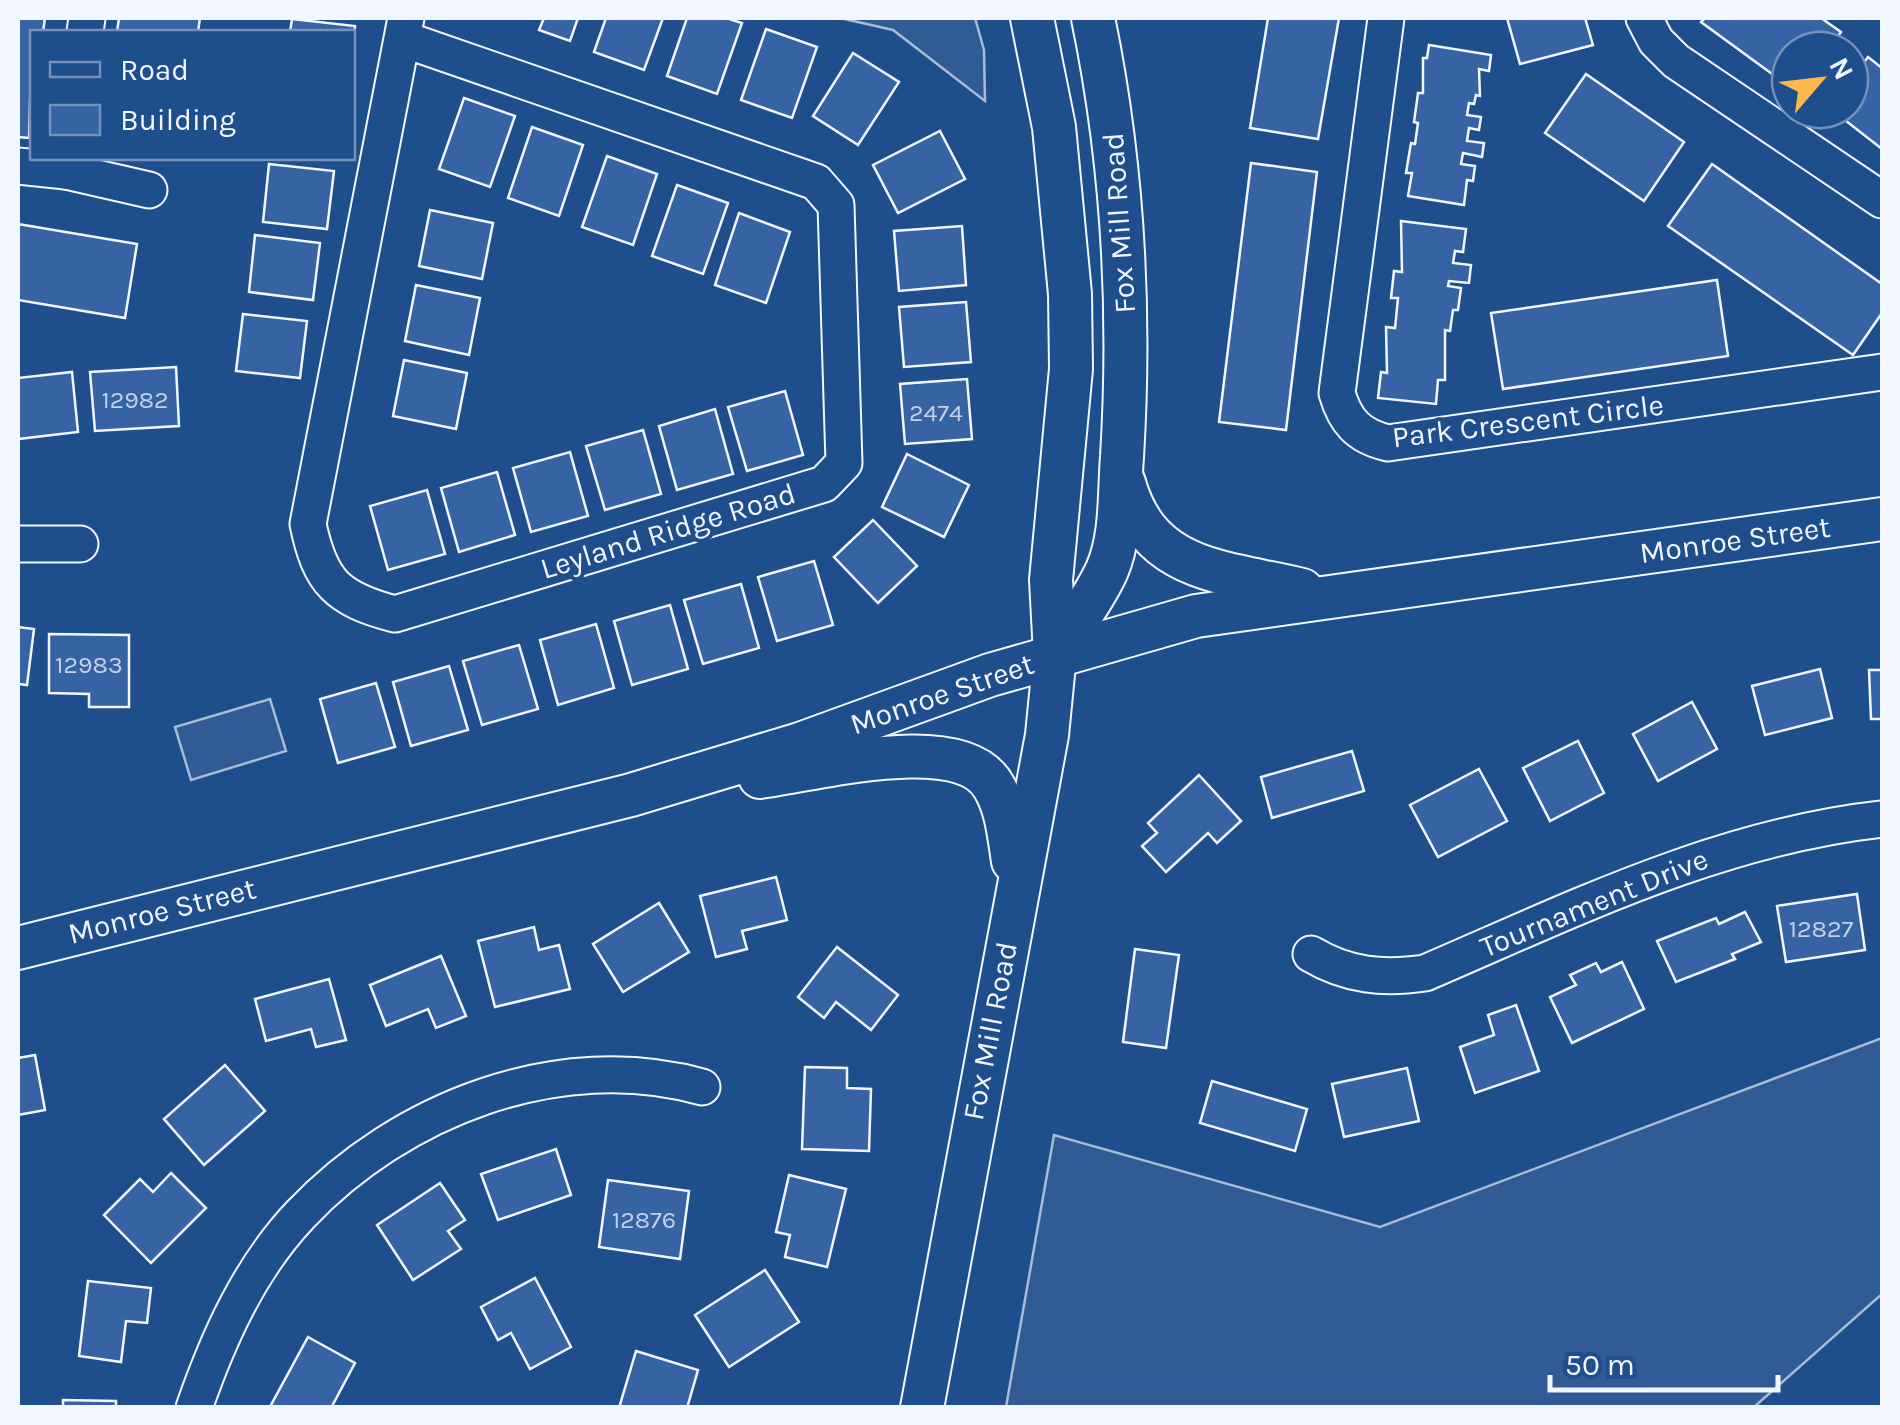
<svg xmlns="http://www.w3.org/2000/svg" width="1900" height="1425" viewBox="0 0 1900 1425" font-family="Karla,sans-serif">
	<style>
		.built { fill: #305b95; stroke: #a8bbd7; stroke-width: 2.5 }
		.building { fill: #3563a3; stroke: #f2f6ff; stroke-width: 2.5 }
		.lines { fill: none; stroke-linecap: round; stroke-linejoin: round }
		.minor-casing { stroke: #f2f6ff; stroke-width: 39 }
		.major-casing { stroke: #f2f6ff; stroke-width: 46 }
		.minor { stroke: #1f4e8c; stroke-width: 35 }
		.major { stroke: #1f4e8c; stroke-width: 42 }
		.labels { text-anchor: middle; stroke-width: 8; stroke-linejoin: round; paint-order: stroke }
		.number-label { font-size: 25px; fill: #c3d1e8 }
		.street-label { font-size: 30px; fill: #f2f6ff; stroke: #1f4e8c }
	</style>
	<rect width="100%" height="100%" fill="#1f4e8c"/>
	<g class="built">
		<path d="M840,18H975L984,50L985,101L893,30Z"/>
		<path d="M270,699L286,751L191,780L175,727Z"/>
		<path d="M1882,1038V1294L1754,1407H1006L1054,1135L1380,1227Z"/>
	</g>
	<g class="building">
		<path d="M18,18H45L43,32H32L29,138L18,137Z"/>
		<path d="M119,18H200L198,32H117Z"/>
		<path d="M544,18H578L570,41L539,30Z"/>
		<path d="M606,18H663L644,70L594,52Z"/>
		<path d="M687,18H726L742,23L717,94L667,76Z"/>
		<path d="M1268,18H1339L1318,139L1250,128Z"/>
		<path d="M1507,18H1585L1593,45L1520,64Z"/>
		<path d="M1705,18H1821L1841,32L1828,50H1790V87L1701,22Z"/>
		<path d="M292,19L355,26L352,52V32H290Z"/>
		<path d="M766,29L817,47L792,118L741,100Z"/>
		<path d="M1429,45L1491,55L1489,71L1479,69L1480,96L1476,95L1474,104L1469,103L1467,115L1481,117L1479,130L1469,128L1467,141L1484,143L1482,157L1463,153L1461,164L1475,166L1473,181L1467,180L1464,205L1408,196L1412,173H1406L1411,143L1415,144L1418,123L1414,122L1418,93H1423V58H1427Z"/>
		<path d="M853,53L899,82L858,145L813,116Z"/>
		<path d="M1868,57L1882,68V149L1832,110H1850V81Z"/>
		<path d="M1586,74L1684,142L1644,201L1545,133Z"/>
		<path d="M464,98L515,116L490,187L439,169Z"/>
		<path d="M532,127L583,145L559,216L508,198Z"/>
		<path d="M940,131L965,179L898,213L873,165Z"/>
		<path d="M607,156L657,174L633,245L582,227Z"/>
		<path d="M1251,163L1317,172L1286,430L1219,422Z"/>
		<path d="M269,164L334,171L327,229L263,222Z"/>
		<path d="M1712,164L1882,284V313L1853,355L1668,226Z"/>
		<path d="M677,185L728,203L703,274L652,256Z"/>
		<path d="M430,210L493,223L482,279L419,266Z"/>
		<path d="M739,213L790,232L766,303L715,285Z"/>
		<path d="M1401,221L1466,229L1463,252L1455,251L1453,263L1471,265L1469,283L1449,281L1448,286L1461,288L1458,310H1453L1450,331L1445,330V380H1438L1436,404L1378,398L1381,372L1387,373L1386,327L1395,328L1398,298H1391L1394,271L1402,272Z"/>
		<path d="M18,224L137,244L125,318L18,300Z"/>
		<path d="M962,226L966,285L899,291L894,231Z"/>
		<path d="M255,235L320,243L313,300L249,292Z"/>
		<path d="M1717,280L1728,356L1503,389L1491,313Z"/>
		<path d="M416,285L480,298L469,355L405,341Z"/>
		<path d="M966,302L971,362L904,367L899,307Z"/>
		<path d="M243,314L307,321L300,378L236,371Z"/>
		<path d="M404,360L467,373L456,429L393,416Z"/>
		<path d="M176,367L179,426L95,431L90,372Z"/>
		<path d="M72,372L78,432L18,439V378Z"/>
		<path d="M967,379L972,439L905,444L900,384Z"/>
		<path d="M785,391L803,455L747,471L728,407Z"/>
		<path d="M715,409L733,474L677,490L659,426Z"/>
		<path d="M643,430L661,494L605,510L586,446Z"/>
		<path d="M570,452L588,516L531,532L513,468Z"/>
		<path d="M907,454L969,485L944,537L882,507Z"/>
		<path d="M497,472L515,535L459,552L441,488Z"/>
		<path d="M427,490L445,554L388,570L370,506Z"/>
		<path d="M873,520L917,566L878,603L834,557Z"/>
		<path d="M814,561L833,625L777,641L758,577Z"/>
		<path d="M741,584L759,648L703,664L684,600Z"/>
		<path d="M670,605L688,669L632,685L614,621Z"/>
		<path d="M596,624L614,688L558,705L540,640Z"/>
		<path d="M18,627L34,629L27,685L18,684Z"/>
		<path d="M49,634L129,635V707H89V694L49,693Z"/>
		<path d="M519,645L538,709L482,725L463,661Z"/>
		<path d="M449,666L468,730L411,746L393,682Z"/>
		<path d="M1820,669L1832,718L1765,735L1752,686Z"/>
		<path d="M1869,670H1882V719H1871Z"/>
		<path d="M376,683L395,747L338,763L320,699Z"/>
		<path d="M1692,702L1717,749L1658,781L1633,734Z"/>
		<path d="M1578,741L1604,793L1550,821L1523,768Z"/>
		<path d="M1352,751L1364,791L1272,818L1261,777Z"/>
		<path d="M1479,769L1507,821L1438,857L1410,805Z"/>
		<path d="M1199,775L1241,821L1217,843L1208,833L1166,872L1142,846L1157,833L1148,823Z"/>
		<path d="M776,877L787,920L742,931L747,949L716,957L700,896Z"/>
		<path d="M1857,894L1865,950L1786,962L1777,906Z"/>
		<path d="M659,903L689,952L623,992L593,944Z"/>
		<path d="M1745,912L1761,942L1732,954L1735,959L1676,982L1657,941L1716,918L1719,924Z"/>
		<path d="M534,927L539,950L559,945L570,989L495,1007L478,941Z"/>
		<path d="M837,947L898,995L871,1030L836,1002L824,1018L798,997Z"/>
		<path d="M1135,949L1179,955L1166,1048L1123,1042Z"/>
		<path d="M441,956L466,1016L436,1028L428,1009L386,1026L370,985Z"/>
		<path d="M1622,962L1644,1009L1572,1043L1550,997L1576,985L1570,975L1596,963L1601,972Z"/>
		<path d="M329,979L346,1040L316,1047L311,1029L266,1041L255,999Z"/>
		<path d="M1516,1005L1539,1071L1475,1093L1460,1047L1494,1035L1488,1015Z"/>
		<path d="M35,1055L45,1110L18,1115V1058Z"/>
		<path d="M225,1065L265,1111L204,1165L164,1119Z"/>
		<path d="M805,1067L847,1068V1088L871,1089L869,1151L802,1149Z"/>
		<path d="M1407,1068L1419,1121L1344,1137L1332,1084Z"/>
		<path d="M1212,1081L1307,1109L1295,1151L1200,1123Z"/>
		<path d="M556,1149L571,1195L498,1220L481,1174Z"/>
		<path d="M171,1173L206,1208L151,1263L104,1215L140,1179L153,1192Z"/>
		<path d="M789,1175L846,1189L827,1267L785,1257L790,1235L776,1232Z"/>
		<path d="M608,1180L689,1191L680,1259L599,1247Z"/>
		<path d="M440,1183L465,1220L448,1231L461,1249L413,1280L377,1225Z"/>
		<path d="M765,1270L799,1322L729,1367L695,1315Z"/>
		<path d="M535,1278L571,1347L530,1369L511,1333L498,1340L481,1307Z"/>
		<path d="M88,1281L151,1288L147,1323L126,1321L121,1362L79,1356Z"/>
		<path d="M308,1337L355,1363L331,1408H275L271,1405Z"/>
		<path d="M636,1351L698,1370L687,1408H619Z"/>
		<path d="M63,1400L116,1401V1408H63Z"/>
	</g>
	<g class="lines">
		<defs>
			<g id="minor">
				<path d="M1386,18L1337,393C1345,421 1358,436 1388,443L1882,372"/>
				<path d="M1644,18L1656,41L1676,61L1882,200"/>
				<path d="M85,32L87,18"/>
				<path d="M403,39L816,182L836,205L844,463L824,484L395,614C337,599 320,582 308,524L406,18"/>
				<path d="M18,166L66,171L68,158"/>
				<path d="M66,171L149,190"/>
				<path d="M18,544H80"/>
				<path d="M1311,954C1348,976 1383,979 1425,973C1574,909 1719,837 1882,819"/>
				<path d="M194,1408C218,1339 249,1269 300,1215C400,1109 559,1047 702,1087"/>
			</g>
			<g id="major">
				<path d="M1124,483C1149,573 1224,571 1302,590"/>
				<path d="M1055,654C1072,627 1094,599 1107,570C1122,535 1119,493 1122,457C1131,309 1123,163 1093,18"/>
				<path d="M760,777C815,770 963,729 994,787C1007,809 1009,836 1013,861"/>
				<path d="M18,948L631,795L800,744L990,675L1196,616L1882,519"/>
				<path d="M922,1408L1047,735L1055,654L1051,580L1071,369L1070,294L1054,127L1032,18"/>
			</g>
		</defs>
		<use href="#minor" class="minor-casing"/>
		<use href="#major" class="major-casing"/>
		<use href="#minor" class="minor"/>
		<use href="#major" class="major"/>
	</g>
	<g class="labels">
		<g class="number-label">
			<text x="135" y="408">12982</text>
			<text x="936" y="421">2474</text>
			<text x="89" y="673">12983</text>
			<text x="1821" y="937">12827</text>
			<text x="644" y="1228">12876</text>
		</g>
		<g class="street-label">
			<text transform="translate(1119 223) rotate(-94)" y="10">Fox Mill Road</text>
			<text transform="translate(1528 421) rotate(-7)" y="10">Park Crescent Circle</text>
			<text transform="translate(668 531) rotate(-17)" y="10">Leyland Ridge Road</text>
			<text transform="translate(1735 540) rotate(-8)" y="10">Monroe Street</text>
			<text transform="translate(942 694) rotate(-19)" y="10">Monroe Street</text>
			<text transform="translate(1594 903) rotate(-22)" y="10">Tournament Drive</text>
			<text transform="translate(162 911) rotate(-14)" y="10">Monroe Street</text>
			<text transform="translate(990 1031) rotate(-79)" y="10">Fox Mill Road</text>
		</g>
	</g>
	<rect width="1900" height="1425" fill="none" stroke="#f2f6ff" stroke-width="40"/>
	<rect x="30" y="30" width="325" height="130" fill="#1f4e8c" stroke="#7391ba" stroke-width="2.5"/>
	<rect x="50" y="62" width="50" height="15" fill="#1f4e8c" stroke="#7391ba" stroke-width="2.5"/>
	<text x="120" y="80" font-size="30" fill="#f2f6ff">Road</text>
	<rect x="50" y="105" width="50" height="30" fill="#3563a3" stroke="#7391ba" stroke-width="2.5"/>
	<text x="120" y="130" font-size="30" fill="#f2f6ff">Building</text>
	<g transform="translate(1820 80) rotate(62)"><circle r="48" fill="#1f4e8c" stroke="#7391ba" stroke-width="2.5"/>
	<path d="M0-8L18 38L0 25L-18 38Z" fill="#ffb74d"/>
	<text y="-15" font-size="28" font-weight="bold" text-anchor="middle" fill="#f2f6ff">N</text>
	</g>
	<path d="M1550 1375v15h228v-15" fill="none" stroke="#f2f6ff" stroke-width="5"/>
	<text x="1565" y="1375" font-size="30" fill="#f2f6ff" stroke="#1f4e8c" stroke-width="8" paint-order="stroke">50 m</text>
</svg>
